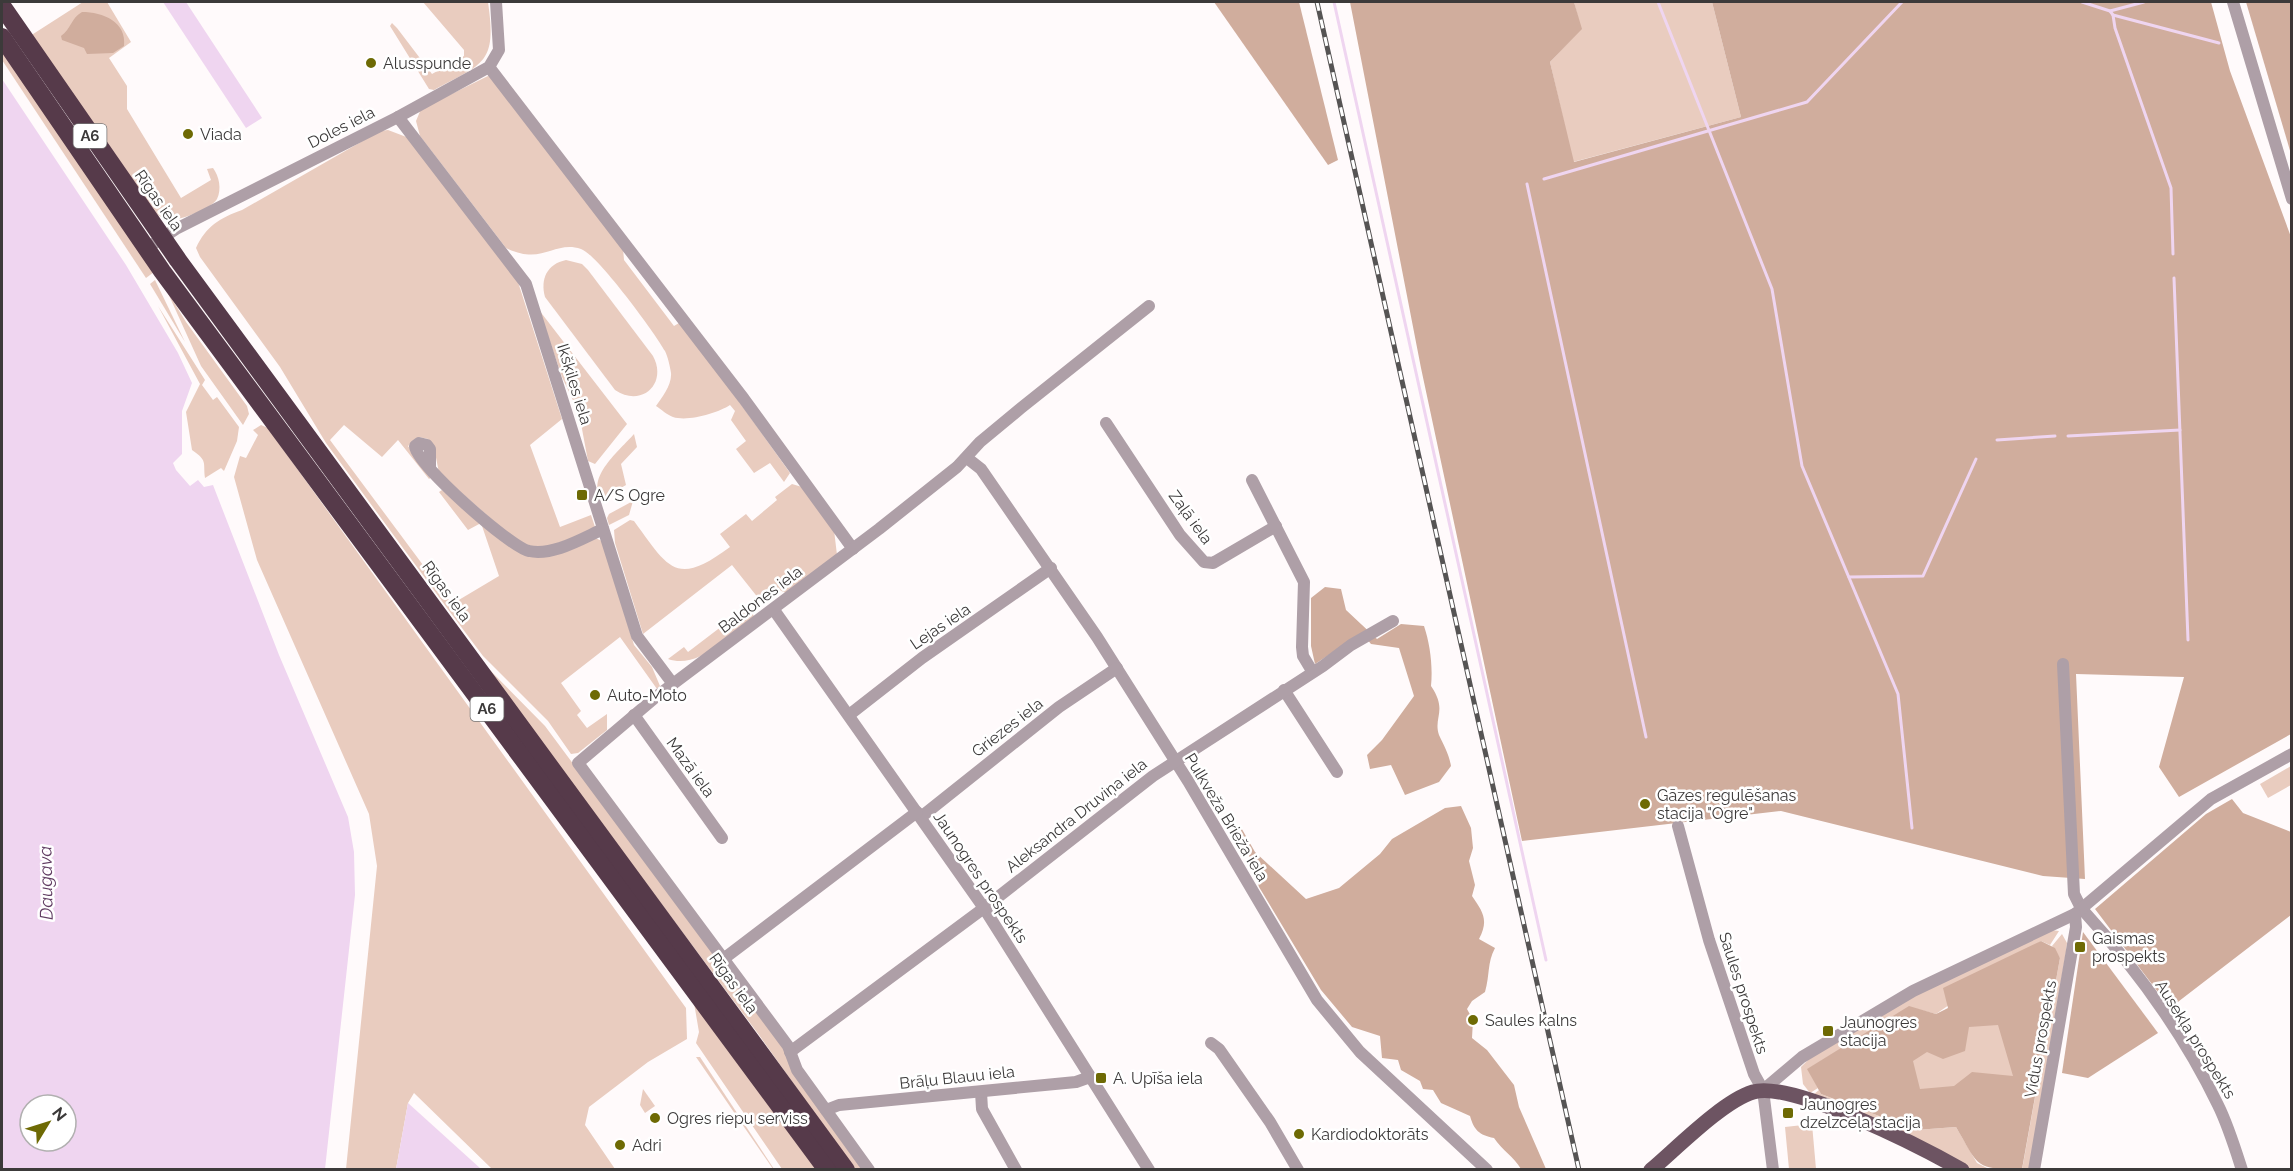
<svg xmlns="http://www.w3.org/2000/svg" width="2293" height="1171" viewBox="0 0 2293 1171" font-family="Raleway,sans-serif">
	<style>
		.green { fill: #e9ccbf }
		.forest { fill: #d0ad9d; fill-rule: evenodd }
		.water { fill: #efd5f0; fill-rule: evenodd }
		.lines { fill: none; stroke-linecap: round; stroke-linejoin: round }
		.stream { stroke: #efd5f0; stroke-width: 3 }
		.minor { stroke: #ae9fa7; stroke-width: 12 }
		.major { stroke: #6d5462; stroke-width: 15 }
		.highway { stroke: #563a4a; stroke-width: 18 }
		.rail-casing { stroke: #565454; stroke-width: 5 }
		.rail { stroke: #fff; stroke-width: 3; stroke-dasharray: 9; stroke-linecap: butt }
		.poi-dot { fill: #6e6a04; stroke: #fff; stroke-width: 2 }
		.labels { text-anchor: middle; stroke-width: 5; stroke-linejoin: round; paint-order: stroke }
		.shield { fill: #fff; stroke: #767575; stroke-width: 1.5 }
		.shield-label { font-size: 15px; font-weight: bold; fill: #3c3a3a }
		.poi-label { font-size: 16px; fill: #3c3a3a; stroke: #fff; text-anchor: start }
		.street-label { font-size: 16px; fill: #3c3a3a; stroke: #fff }
		.water-label { font-size: 18px; font-style: italic; fill: #613d63; stroke: #fff }
	</style>
	<rect width="100%" height="100%" fill="#fffafb"/>
	<g class="green">
		<path d="M83,2H107L131,42L109,58L127,86V109L181,198L211,180L207,169L213,168C219,176 222,189 217,199C211,209 176,223 165,219C159,217 154,211 149,208L30,36Z"/>
		<path d="M423,2H488C497,64 484,63 434,90L429,89L390,26L392,23L397,28L432,74L464,56V50Z"/>
		<path d="M1574,2H1712L1741,117L1573,162L1550,62L1581,29Z"/>
		<path d="M2,49L154,272L146,278L2,60Z"/>
		<path d="M488,76L493,77L623,248L624,260L674,326L679,323L728,386L790,473L784,482L770,463L754,473L736,449L746,441L731,420L735,411L730,405C718,413 688,422 673,417C667,415 661,409 656,406C662,397 672,385 671,373C670,367 668,357 665,351C655,333 597,254 581,249C554,240 543,266 506,248L420,136L416,121L421,109Z"/>
		<path d="M388,130L409,138L518,282L562,419L530,445L560,527L591,515L595,527L591,531L539,550L514,539L439,473L434,447L428,439L419,437L408,446L432,477L429,479L398,440L382,457L344,425L330,440L452,604L499,576L481,523L468,530L439,492L442,490L525,554L593,537L602,541L634,645L652,667L660,686L657,689L620,637L561,683L581,711L577,715L587,728L607,714V730L578,753L571,754L548,721L483,656L447,608L326,443L280,367L200,257L196,248C206,226 220,218 242,210L380,131Z"/>
		<path d="M566,260L582,264L588,270L653,356C668,384 641,408 615,390L545,297C540,279 547,264 566,260Z"/>
		<path d="M155,280L185,342L150,284Z"/>
		<path d="M167,291L186,322L247,406L249,414L243,425L201,366Z"/>
		<path d="M158,306L205,380L202,385L213,400L217,397L239,427L237,441L224,471L221,468L205,478C203,462 208,461 192,450L186,412L200,384Z"/>
		<path d="M539,310L627,424L595,464L588,461L579,413L562,377Z"/>
		<path d="M261,425L268,428L275,438L686,1008L687,1039L648,1062L589,1107L585,1125L615,1169H492L414,1093L408,1103L396,1169H346L377,866L369,814L257,560L234,477L240,456L246,458L258,435L253,430Z"/>
		<path d="M634,434L637,447L621,464L626,485L602,499C585,478 620,450 634,434Z"/>
		<path d="M792,484L802,487L834,530L837,555L786,593L777,589L759,599L732,565L643,634L615,543L614,530L630,520L634,521C669,569 676,587 730,547L720,534L746,514L752,521L777,500L775,497Z"/>
		<path d="M633,501L629,515L609,525L607,518L609,514Z"/>
		<path d="M747,607L754,616C732,633 700,670 668,659L684,647L688,652Z"/>
		<path d="M479,659L545,726L783,1046L866,1169H854L759,1035Z"/>
		<path d="M2291,766V785L2268,798L2260,784Z"/>
		<path d="M2051,930L2059,931L2050,945L2041,941L1936,1014L1909,1007L1808,1069L1818,1088L1810,1093L1803,1084L1801,1067L1809,1059L1910,996Z"/>
		<path d="M2062,934L2067,943L2066,952L2029,1169L2022,1170L2060,958L2052,946Z"/>
		<path d="M694,1003L816,1169H782L696,1043L699,1032Z"/>
		<path d="M1992,1007L2021,1045L2014,1127L1900,1083L1899,1051Z"/>
		<path d="M696,1057H700L774,1169H773Z"/>
		<path d="M643,1089L655,1106L645,1113L640,1105Z"/>
		<path d="M1819,1090L1821,1094L1916,1130L1956,1127L1977,1163L1989,1169H1971L1899,1131L1813,1095Z"/>
		<path d="M1812,1124L1816,1169H1789L1785,1127Z"/>
	</g>
	<g class="forest">
		<path d="M1214,2H1299L1338,160L1328,165Z"/>
		<path d="M1350,2H1574L1582,29L1550,62L1574,162L1741,117L1712,2H2211L2230,71L2291,237V734L2179,797L2159,767L2184,677L2076,674L2085,879L2043,876L1781,811L1522,841L1421,368Z"/>
		<path d="M2246,2H2291V154Z"/>
		<path d="M82,12C103,12 127,22 124,46L113,53L87,54L84,48L62,40L61,36C71,29 71,18 82,12Z"/>
		<path d="M1325,587L1341,589L1346,610L1377,639L1401,624L1424,626C1430,644 1433,666 1431,686C1448,711 1433,717 1439,735C1444,746 1449,754 1451,766L1439,782L1405,795L1391,765L1370,769L1367,755L1382,740L1414,696L1399,648L1371,644L1362,633L1315,664L1311,646V598Z"/>
		<path d="M2232,799L2243,813L2291,832V915L2170,1008L2095,909L2206,814Z"/>
		<path d="M1461,806L1471,828L1473,848L1469,861L1475,885L1472,896C1483,912 1489,920 1479,939L1495,948C1487,963 1490,975 1485,992L1472,1001L1467,1009L1473,1020L1472,1038L1487,1050L1514,1085L1519,1107L1546,1169H1521C1514,1157 1502,1150 1494,1138C1479,1135 1474,1130 1470,1116L1441,1103L1433,1090L1423,1089L1420,1081L1401,1070L1398,1060L1382,1058L1380,1036L1352,1027L1321,990L1259,887L1239,824L1255,852L1306,899L1339,888L1380,854L1392,839L1445,808Z"/>
		<path d="M2083,932L2158,1033L2088,1078L2062,1073Z"/>
		<path d="M2041,941L2055,948L2060,958L2022,1169C1974,1170 1979,1166 1956,1127L1916,1130L1821,1094L1807,1069L1909,1006L1936,1014L1948,1008L1943,988ZM1998,1025L2013,1076L1972,1072L1954,1086L1920,1089L1913,1061L1927,1052L1943,1059L1965,1051L1969,1027Z"/>
	</g>
	<g class="water">
		<path d="M163,2H186L262,118L246,128Z"/>
		<path d="M2,79L126,265L178,353L192,383L182,411V454L173,463L176,470L190,486L198,480L204,487L213,485L279,655L348,817L354,852L355,895L325,1169H2ZM30,1105H66V1141H30Z"/>
		<path d="M408,1103L481,1169H396Z"/>
	</g>
	<g class="lines">
		<g class="stream">
			<path d="M1334,2L1546,960"/>
			<path d="M1658,2L1772,289L1802,466L1898,694L1912,828"/>
			<path d="M2082,2L2110,11L2144,2"/>
			<path d="M2110,11L2113,15L2219,43"/>
			<path d="M2113,15L2115,28L2171,188L2173,254"/>
			<path d="M1544,179L1807,102L1902,2"/>
			<path d="M1527,184L1646,737"/>
			<path d="M2174,278L2188,640"/>
			<path d="M2068,436L2180,430"/>
			<path d="M1997,440L2055,436"/>
			<path d="M1849,577L1923,576L1976,459"/>
		</g>
		<g class="minor">
			<path d="M2233,2L2292,199"/>
			<path d="M489,67L744,399L853,549"/>
			<path d="M398,117L526,284L637,636L673,684"/>
			<path d="M147,248L176,229L398,117L489,67L499,50L496,2"/>
			<path d="M1106,423L1180,535L1204,562L1213,563L1276,526"/>
			<path d="M967,458L981,469L1097,637L1188,781L1317,1000L1360,1052L1487,1170"/>
			<path d="M430,469V449L427,445L419,443L415,446C415,463 511,548 529,551C553,556 581,539 603,529"/>
			<path d="M1252,480L1304,582L1302,647L1303,656L1312,671"/>
			<path d="M774,610L984,908L1149,1170"/>
			<path d="M2063,664L2074,894L2081,908C2134,966 2184,1034 2218,1105C2228,1125 2235,1148 2242,1170"/>
			<path d="M1284,690L1337,772"/>
			<path d="M634,715L722,838"/>
			<path d="M849,715L922,658L1051,568"/>
			<path d="M921,817L1059,707L1117,668"/>
			<path d="M1678,826L1709,940L1754,1074L1763,1090L1773,1170"/>
			<path d="M722,960L917,812"/>
			<path d="M1211,1043L1219,1049L1270,1122L1298,1170"/>
			<path d="M790,1052L984,908L1153,776L1323,666L1351,645L1393,621"/>
			<path d="M1763,1090L1802,1057L1913,991L2075,914L2211,799L2292,754"/>
			<path d="M981,1092L982,1109L1016,1170"/>
			<path d="M826,1110L839,1105L1076,1082L1090,1077"/>
			<path d="M869,1170L797,1070L788,1046L578,763L657,696L879,529L957,467L980,442L1021,408L1149,306"/>
			<path d="M2034,1170L2076,927L2075,914"/>
		</g>
		<path class="major" d="M1651,1170C1677,1148 1723,1101 1753,1092C1792,1080 1925,1149 1962,1170"/>
		<g class="highway">
			<path d="M2,6L178,260L846,1170"/>
			<path d="M2,37L162,271L827,1170"/>
		</g>
		<defs>
			<path id="rail" d="M1317,2L1579,1170"/>
		</defs>
		<use href="#rail" class="rail-casing"/>
		<use href="#rail" class="rail"/>
	</g>
	<g class="poi-dot">
		<circle cx="371" cy="63" r="6"/>
		<circle cx="188" cy="134" r="6"/>
		<rect x="576" y="489" width="12" height="12" rx="3"/>
		<circle cx="595" cy="695" r="6"/>
		<circle cx="1645" cy="804" r="6"/>
		<rect x="2074" y="941" width="12" height="12" rx="3"/>
		<circle cx="1473" cy="1020" r="6"/>
		<rect x="1822" y="1025" width="12" height="12" rx="3"/>
		<rect x="1095" y="1072" width="12" height="12" rx="3"/>
		<rect x="1782" y="1107" width="12" height="12" rx="3"/>
		<circle cx="655" cy="1118" r="6"/>
		<circle cx="1299" cy="1134" r="6"/>
		<circle cx="620" cy="1145" r="6"/>
	</g>
	<g class="labels">
		<g class="shield">
			<rect x="73.5" y="124" width="33" height="24" rx="4.5"/>
			<rect x="470.5" y="697" width="33" height="24" rx="4.5"/>
		</g>
		<g class="shield-label">
			<text x="90" y="141">A6</text>
			<text x="487" y="714">A6</text>
		</g>
		<g class="poi-label">
			<text x="383" y="69">Alusspunde</text>
			<text x="200" y="140">Viada</text>
			<text x="594" y="501">A/S Ogre</text>
			<text x="607" y="701">Auto-Moto</text>
			<text x="1657" y="801">Gāzes regulēšanas<tspan x="1657" dy="18">stacija "Ogre"</tspan></text>
			<text x="2092" y="944">Gaismas<tspan x="2092" dy="18">prospekts</tspan></text>
			<text x="1485" y="1026">Saules kalns</text>
			<text x="1840" y="1028">Jaunogres<tspan x="1840" dy="18">stacija</tspan></text>
			<text x="1113" y="1084">A. Upīša iela</text>
			<text x="1800" y="1110">Jaunogres<tspan x="1800" dy="18">dzelzceļa stacija</tspan></text>
			<text x="667" y="1124">Ogres riepu serviss</text>
			<text x="1311" y="1140">Kardiodoktorāts</text>
			<text x="632" y="1151">Adri</text>
		</g>
		<g class="street-label">
			<text transform="translate(341 127) rotate(-27)" y="6">Doles iela</text>
			<text transform="translate(159 200) rotate(55)" y="6">Rīgas iela</text>
			<text transform="translate(575 384) rotate(73)" y="6">Ikšķiles iela</text>
			<text transform="translate(1191 517) rotate(54)" y="6">Zaļā iela</text>
			<text transform="translate(447 591) rotate(54)" y="6">Rīgas iela</text>
			<text transform="translate(760 599) rotate(-37)" y="6">Baldones iela</text>
			<text transform="translate(940 626) rotate(-34)" y="6">Lejas iela</text>
			<text transform="translate(1007 727) rotate(-38)" y="6">Griezes iela</text>
			<text transform="translate(691 767) rotate(54)" y="6">Mazā iela</text>
			<text transform="translate(1076 815) rotate(-38)" y="6">Aleksandra Druviņa iela</text>
			<text transform="translate(1227 817) rotate(59)" y="6">Pulkveža Brieža iela</text>
			<text transform="translate(981 877) rotate(56)" y="6">Jaunogres prospekts</text>
			<text transform="translate(734 983) rotate(54)" y="6">Rīgas iela</text>
			<text transform="translate(1744 993) rotate(72)" y="6">Saules prospekts</text>
			<text transform="translate(2040 1039) rotate(-80)" y="6">Vidus prospekts</text>
			<text transform="translate(2196 1039) rotate(58)" y="6">Ausekļa prospekts</text>
			<text transform="translate(957 1077) rotate(-6)" y="6">Brāļu Blauu iela</text>
		</g>
		<g class="water-label">
			<text transform="translate(46 883) rotate(-91)" y="6">Daugava</text>
		</g>
	</g>
	<rect width="2293" height="1171" fill="none" stroke="#3c3a3a" stroke-width="6"/>
	<g transform="translate(48 1123) rotate(52)"><circle r="28" fill="#ffffff" stroke="#b1b0b0" stroke-width="1.5"/>
	<path d="M0-4.5L10 22L0 15L-10 22Z" fill="#6e6a04"/>
	<text y="-9" font-size="16" font-weight="bold" text-anchor="middle" fill="#3c3a3a">N</text>
	</g>
</svg>
